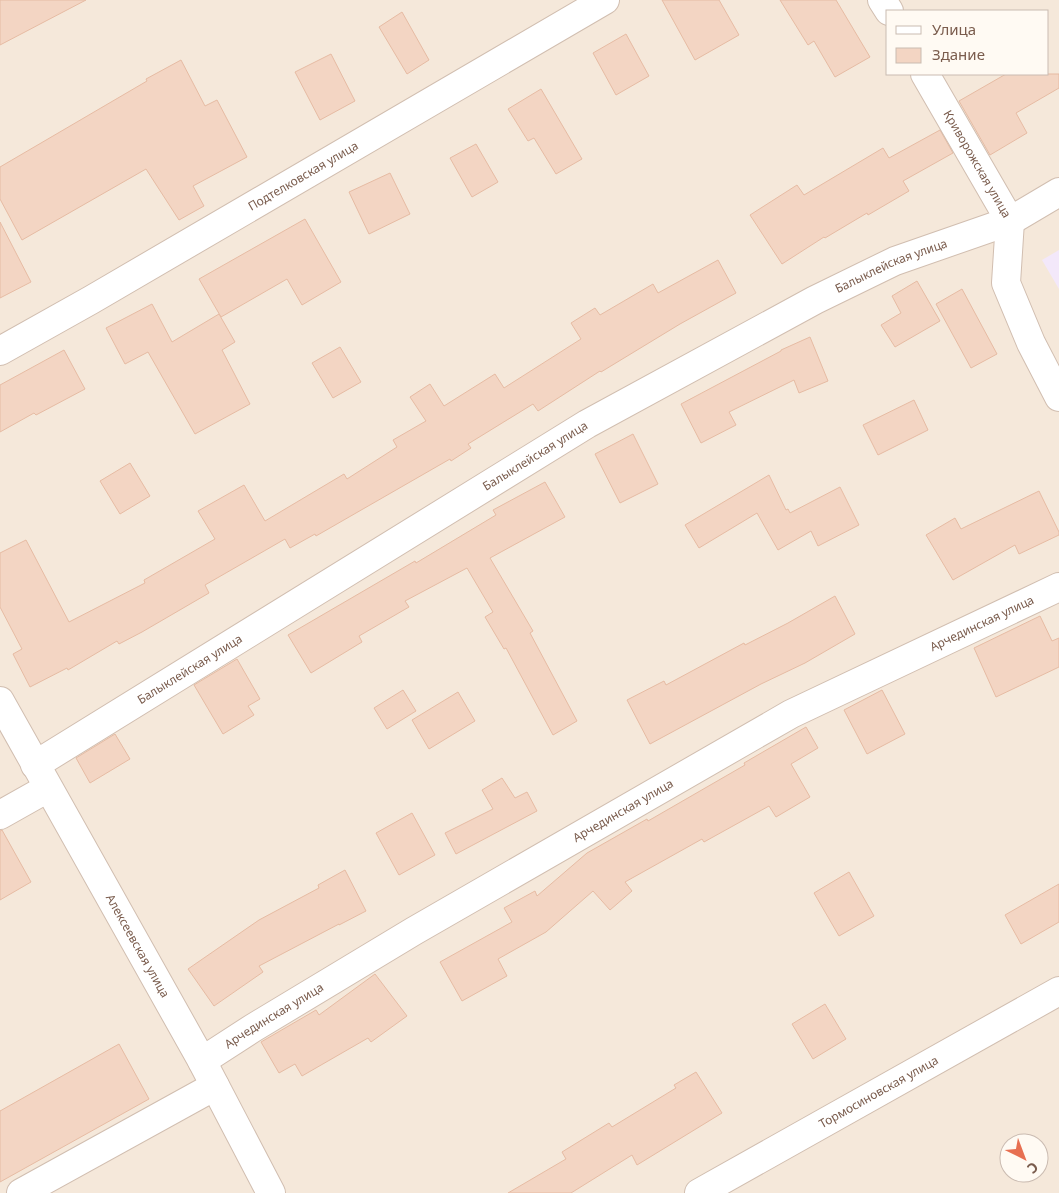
<svg xmlns="http://www.w3.org/2000/svg" width="1059" height="1193" viewBox="0 0 1059 1193" font-family="'Noto Sans',sans-serif">
	<style>
		.residential { fill: #f5e8da; fill-rule: evenodd }
		.education { fill: #f3e8fa }
		.building { fill: #f3d5c3; stroke: #e6bba3 }
		.lines { fill: none; stroke-linecap: round; stroke-linejoin: round }
		.minor-casing { stroke: #d1beb0; stroke-width: 30 }
		.minor { stroke: #fff; stroke-width: 28 }
		.labels { text-anchor: middle; stroke-width: 4.5; stroke-linejoin: round; paint-order: stroke }
		.street-label { font-size: 12px; fill: #7a5c4d; stroke: #fffaf3 }
	</style>
	<rect width="100%" height="100%" fill="#fdf6ec"/>
	<path class="residential" d="M0,0H1059V1193H0ZM888,11H1048V74H888ZM1009,1143H1039V1173H1009Z"/>
	<path class="education" d="M1059,250V289L1042,260Z"/>
	<g class="building">
		<path d="M0,0H86L0,45Z"/>
		<path d="M662,0H719L739,35L695,60Z"/>
		<path d="M780,0H836L870,57L835,77L814,41L808,45Z"/>
		<path d="M402,12L429,60L407,74L379,27Z"/>
		<path d="M626,34L649,76L616,95L593,53Z"/>
		<path d="M331,54L355,101L320,120L295,72Z"/>
		<path d="M181,60L205,106L217,100L247,157L193,186L204,206L179,220L146,169L22,240L0,199V167L147,81L146,79Z"/>
		<path d="M1006,74H1059V88L1016,113L1027,133L990,155L959,101Z"/>
		<path d="M541,89L582,159L556,174L534,138L528,141L508,109Z"/>
		<path d="M940,130L953,153L903,181L909,191L868,215L867,213L825,238L824,237L782,264L750,215L797,185L804,195L883,148L889,158Z"/>
		<path d="M476,144L498,182L472,197L450,158Z"/>
		<path d="M390,173L410,214L369,234L349,192Z"/>
		<path d="M305,219L341,282L302,305L287,279L221,317L199,279Z"/>
		<path d="M0,222L31,282L0,298Z"/>
		<path d="M718,260L736,293L680,324L601,372L600,371L538,411L533,404L468,444L471,448L451,461L450,459L316,536L315,534L290,548L285,539L205,585L209,593L142,632L119,644L117,641L68,670L67,668L30,687L13,654L22,649L0,607V553L26,540L69,622L145,583L144,580L215,539L198,511L244,485L265,521L344,474L347,479L397,447L393,440L426,421L410,397L430,384L444,406L495,374L504,388L581,339L571,323L595,308L600,315L653,284L658,293Z"/>
		<path d="M917,281L940,321L895,347L881,325L901,313L892,296Z"/>
		<path d="M962,289L997,354L971,368L936,304Z"/>
		<path d="M152,304L172,342L219,314L235,342L222,350L250,404L195,434L148,352L125,364L106,328Z"/>
		<path d="M810,337L828,381L799,393L794,380L729,412L736,425L701,443L681,404L781,351V350Z"/>
		<path d="M340,347L361,382L333,398L312,363Z"/>
		<path d="M64,350L85,389L36,415L34,413L0,432V385Z"/>
		<path d="M914,400L928,430L878,455L863,425Z"/>
		<path d="M633,434L658,484L620,503L595,454Z"/>
		<path d="M130,463L150,496L120,514L100,481Z"/>
		<path d="M769,475L786,510L788,509L790,513L840,487L859,525L818,546L811,531L778,550L757,513L699,548L685,525Z"/>
		<path d="M545,482L565,517L490,558L533,631L530,633L577,721L553,735L506,648L504,649L485,617L493,612L467,568L405,601L409,607L359,636L362,642L311,673L288,635L415,561L416,563L496,515L493,510Z"/>
		<path d="M1039,491L1059,532V535L1019,554L1015,545L953,580L926,535L955,518L961,529Z"/>
		<path d="M835,596L855,634L805,663L761,684L650,744L627,700L664,681L666,685L744,643L745,645L788,623Z"/>
		<path d="M1040,616L1052,641L1059,638V667L996,697L974,648Z"/>
		<path d="M237,659L260,699L248,706L254,715L223,734L194,685Z"/>
		<path d="M403,690L416,711L387,729L374,708Z"/>
		<path d="M882,690L905,734L867,754L844,710Z"/>
		<path d="M458,692L475,721L429,749L412,720Z"/>
		<path d="M806,727L818,748L791,764L810,797L776,817L769,806L704,842L702,839L625,882L632,891L610,910L593,891L546,932L498,959L507,976L462,1001L440,962L512,922L504,908L535,891L537,896L587,853L647,819L648,821L745,765L744,763Z"/>
		<path d="M115,734L130,759L90,783L76,758Z"/>
		<path d="M502,778L515,798L527,792L537,811L456,854L445,833L493,809L482,790Z"/>
		<path d="M412,813L435,855L399,875L376,833Z"/>
		<path d="M2,830L31,882L0,900V831Z"/>
		<path d="M345,870L366,911L339,925V924L259,966L263,972L214,1006L188,969L259,920L319,888L318,885Z"/>
		<path d="M849,872L874,916L839,936L814,893Z"/>
		<path d="M1059,884V922L1021,944L1005,915Z"/>
		<path d="M375,974L407,1016L371,1042L368,1038L302,1076L295,1064L279,1073L261,1042L316,1010L319,1015Z"/>
		<path d="M825,1004L846,1039L813,1059L792,1024Z"/>
		<path d="M119,1044L149,1099L0,1182V1111Z"/>
		<path d="M696,1072L722,1113L637,1165L632,1155L571,1193H508L566,1159L562,1152L609,1123L612,1127L676,1088L674,1085Z"/>
	</g>
	<g class="lines">
		<defs>
			<g id="minor">
				<path d="M882,0L889,11"/>
				<path id="s1" d="M925,74L1010,221L1006,283L1031,343L1059,397"/>
				<path id="s2" d="M0,351L91,300L605,0"/>
				<path id="s3" d="M0,701L202,1061L271,1193"/>
				<path id="s4" d="M35,765L587,424L815,300L895,261L1010,221L1059,192"/>
				<path d="M0,815L48,788"/>
				<path id="s5" d="M202,1061L253,1028L414,931L791,714L1059,587"/>
				<path d="M21,1193L215,1086"/>
				<path id="s6" d="M699,1193L1059,991"/>
			</g>
		</defs>
		<use href="#minor" class="minor-casing"/>
		<use href="#minor" class="minor"/>
	</g>
	<g class="labels">
		<g class="street-label">
			<text dy="4" stroke="none"><textPath href="#s1" startOffset="104">Криворожская улица</textPath></text>
			<text dy="4" stroke="none"><textPath href="#s2" startOffset="350">Подтелковская улица</textPath></text>
			<text dy="4" stroke="none"><textPath href="#s4" startOffset="992">Балыклейская улица</textPath></text>
			<text dy="4" stroke="none"><textPath href="#s4" startOffset="588">Балыклейская улица</textPath></text>
			<text dy="4" stroke="none"><textPath href="#s5" startOffset="895">Арчединская улица</textPath></text>
			<text dy="4" stroke="none"><textPath href="#s4" startOffset="182">Балыклейская улица</textPath></text>
			<text dy="4" stroke="none"><textPath href="#s5" startOffset="490">Арчединская улица</textPath></text>
			<text dy="4" stroke="none"><textPath href="#s3" startOffset="281">Алексеевская улица</textPath></text>
			<text dy="4" stroke="none"><textPath href="#s5" startOffset="85">Арчединская улица</textPath></text>
			<text dy="4" stroke="none"><textPath href="#s6" startOffset="206">Тормосиновская улица</textPath></text>
		</g>
	</g>
	<rect x="886" y="10" width="162" height="65" fill="#fffaf3" stroke="#cabbb1"/>
	<rect x="896" y="26" width="25" height="8" fill="#ffffff" stroke="#cabbb1"/>
	<text x="932" y="35" font-size="15" fill="#7a5c4d">Улица</text>
	<rect x="896" y="48" width="25" height="15" fill="#f3d5c3" stroke="#cabbb1"/>
	<text x="932" y="60" font-size="15" fill="#7a5c4d">Здание</text>
	<g transform="translate(1024 1158) rotate(138)"><circle r="24" fill="#fffaf3" stroke="#cabbb1"/>
	<path d="M0-4L9 19L0 12L-9 19Z" fill="#e76f51"/>
	<text y="-8" font-size="14" font-weight="bold" text-anchor="middle" fill="#7a5c4d">С</text>
	</g>
</svg>
